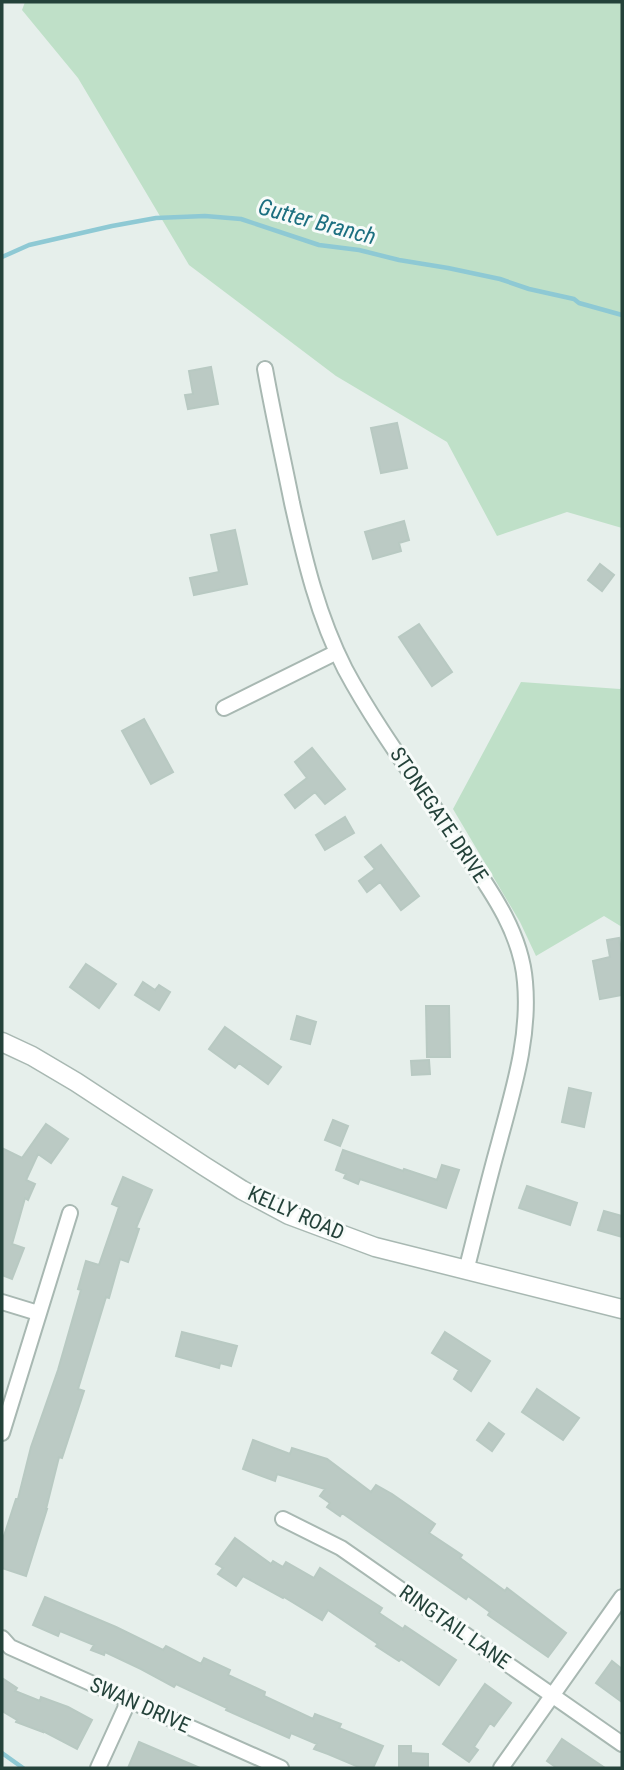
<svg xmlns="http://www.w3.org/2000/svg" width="624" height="1770" font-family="'Roboto Condensed',sans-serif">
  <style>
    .green { fill: #bfe0c8 }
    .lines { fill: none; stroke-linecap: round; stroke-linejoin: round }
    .stream { stroke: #8ec9d4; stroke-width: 4.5 }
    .building { fill: #bbcac4; stroke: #b8c9c2; stroke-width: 2 }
    .minor-casing { stroke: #a8b8b2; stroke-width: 18 }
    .tertiary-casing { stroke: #a8b8b2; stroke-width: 21 }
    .minor { stroke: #fff; stroke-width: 14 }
    .tertiary { stroke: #fff; stroke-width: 18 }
    .labels { text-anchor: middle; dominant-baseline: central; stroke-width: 6; stroke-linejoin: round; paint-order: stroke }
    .street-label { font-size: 21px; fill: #24423a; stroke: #f7fbf9 }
    .water-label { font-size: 23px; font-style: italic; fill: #1c6f80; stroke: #f7fbf9 }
  </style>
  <rect width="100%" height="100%" fill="#e6efeb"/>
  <path class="green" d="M25 2H622V528L567 512 497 536 447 442 336 376 189 265 78 78 22 10Z
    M521 682 620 689 622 686V927L604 916 536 956 520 922 453 809Z"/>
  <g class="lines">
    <path class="stream" d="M2 257 29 245 112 226 156 218 205 216 241 219 319 245 359 250 399 260 448 268 500 279 529 289 574 299 579 303 622 315
      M2 1753 23 1768"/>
  </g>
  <path class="building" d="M211 367 218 404 188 409 185 395 193 394 189 371Z
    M397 423 407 468 381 473 371 428Z
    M404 521 409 540 399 543 401 551 373 559 365 532Z
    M235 530 247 584 194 595 190 578 219 572 211 535Z
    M600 564 614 575 602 591 588 580Z
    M419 624 452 672 432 686 399 637Z
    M144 719 173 772 151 784 122 731Z
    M312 748 345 789 325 804 315 792 295 808 285 795 307 778 295 762Z
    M345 817 354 833 325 850 316 835Z
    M381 845 419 896 401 910 380 882 367 892 359 881 375 869 365 857Z
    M619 938 622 956V995L600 999 593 961 610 957 607 940Z
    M86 964 116 984 99 1008 70 987Z
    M143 982 155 990 159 985 170 992 159 1010 135 995Z
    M426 1006H449L450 1057H427Z
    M297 1016 316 1022 310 1044 291 1039Z
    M225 1027 281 1067 268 1084 239 1063 235 1068 209 1049Z
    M429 1060 430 1074 412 1075 411 1061Z
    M569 1088 591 1093 584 1127 562 1122Z
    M333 1120 348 1126 340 1146 325 1140Z
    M46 1124 68 1139 51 1163 38 1154 26 1180 35 1184 28 1200 25 1198 12 1244 24 1248 12 1279 2 1275V1148L22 1158Z
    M343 1150 403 1171 404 1169 437 1180 442 1165 459 1170 446 1208 360 1179 358 1184 344 1178 346 1174 336 1170Z
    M123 1177 152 1190 136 1228 139 1229 128 1262 120 1259 109 1298 106 1297 78 1389 84 1391 62 1458 59 1457 46 1509H47L26 1576 2 1568V1542L16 1499H18L31 1447 58 1370 81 1290 78 1289 86 1261 99 1265 119 1207 112 1204Z
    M527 1186 577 1203 570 1225 519 1208Z
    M604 1211 622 1216V1237L598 1230Z
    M182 1332 237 1346 231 1366 220 1363 219 1368 176 1356Z
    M445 1332 490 1361 471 1391 454 1379 459 1370 432 1353Z
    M537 1389 579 1418 563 1440 522 1412Z
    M489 1423 504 1434 492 1451 477 1440Z
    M253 1440 290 1454 292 1448 327 1459 371 1492 376 1485 392 1494 435 1524 429 1533 462 1555 460 1558 505 1591 507 1588 566 1633 548 1657 488 1615 490 1612 468 1596 466 1599 342 1513 340 1516 327 1507 330 1503 320 1496 325 1489 277 1474 275 1481 243 1469Z
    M235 1538 271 1564 273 1561 283 1567 286 1562 314 1578 320 1568 382 1608 379 1613 403 1629 405 1626 456 1660 439 1685 401 1659 399 1661 376 1646 378 1644 328 1610 322 1620 284 1597 283 1598 243 1576 236 1586 218 1574 223 1568 216 1564Z
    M45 1597 116 1627 163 1650 166 1646 201 1664 204 1658 230 1670 228 1675 265 1692 264 1696 313 1719 315 1714 341 1724 339 1728 383 1746 373 1768H361L328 1754 314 1749 317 1744 291 1733 289 1738 226 1710 227 1708 176 1684 174 1687 141 1669 105 1652 104 1655 91 1650 94 1645 60 1631 58 1636 33 1625Z
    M612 1661 622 1669V1702L596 1683Z
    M2 1678 17 1688 15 1691 40 1701 41 1697 68 1707 92 1720 77 1749 43 1731V1732L16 1722 17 1720 2 1711Z
    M485 1684 511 1703 494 1726 490 1723 474 1747 478 1750 469 1762 443 1744Z
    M562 1739 605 1768H557L547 1761Z
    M139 1742 200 1768H128Z
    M399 1746H411V1753L428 1754V1768H399Z"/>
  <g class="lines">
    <g class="minor-casing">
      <path id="minor" d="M265 369C273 414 283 458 292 503 305 561 318 616 345 669 377 729 420 785 457 841 486 884 521 929 525 982 530 1038 513 1090 499 1143 487 1186 477 1228 466 1271
        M224 708 337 652
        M2 1302 38 1313
        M2 1433 70 1213
        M283 1519 341 1548 622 1744
        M2 1638 10 1647 281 1768
        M98 1768 129 1700
        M501 1768 622 1597"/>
    </g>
    <g class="tertiary-casing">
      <path id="tertiary" d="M2 1042 32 1056 76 1082 204 1166 242 1190 289 1215 375 1247 622 1309"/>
    </g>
    <use href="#minor" class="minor"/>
    <use href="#tertiary" class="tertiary"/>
  </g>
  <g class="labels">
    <g class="street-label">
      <text transform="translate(439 815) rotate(56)">STONEGATE DRIVE</text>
      <text transform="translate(296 1213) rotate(24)">KELLY ROAD</text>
      <text transform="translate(455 1627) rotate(35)">RINGTAIL LANE</text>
      <text transform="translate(140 1705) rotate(24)">SWAN DRIVE</text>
    </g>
    <g class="water-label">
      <text transform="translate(317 222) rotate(15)">Gutter Branch</text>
    </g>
  </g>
  <rect width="624" height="1770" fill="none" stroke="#24423a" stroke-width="7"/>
</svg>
